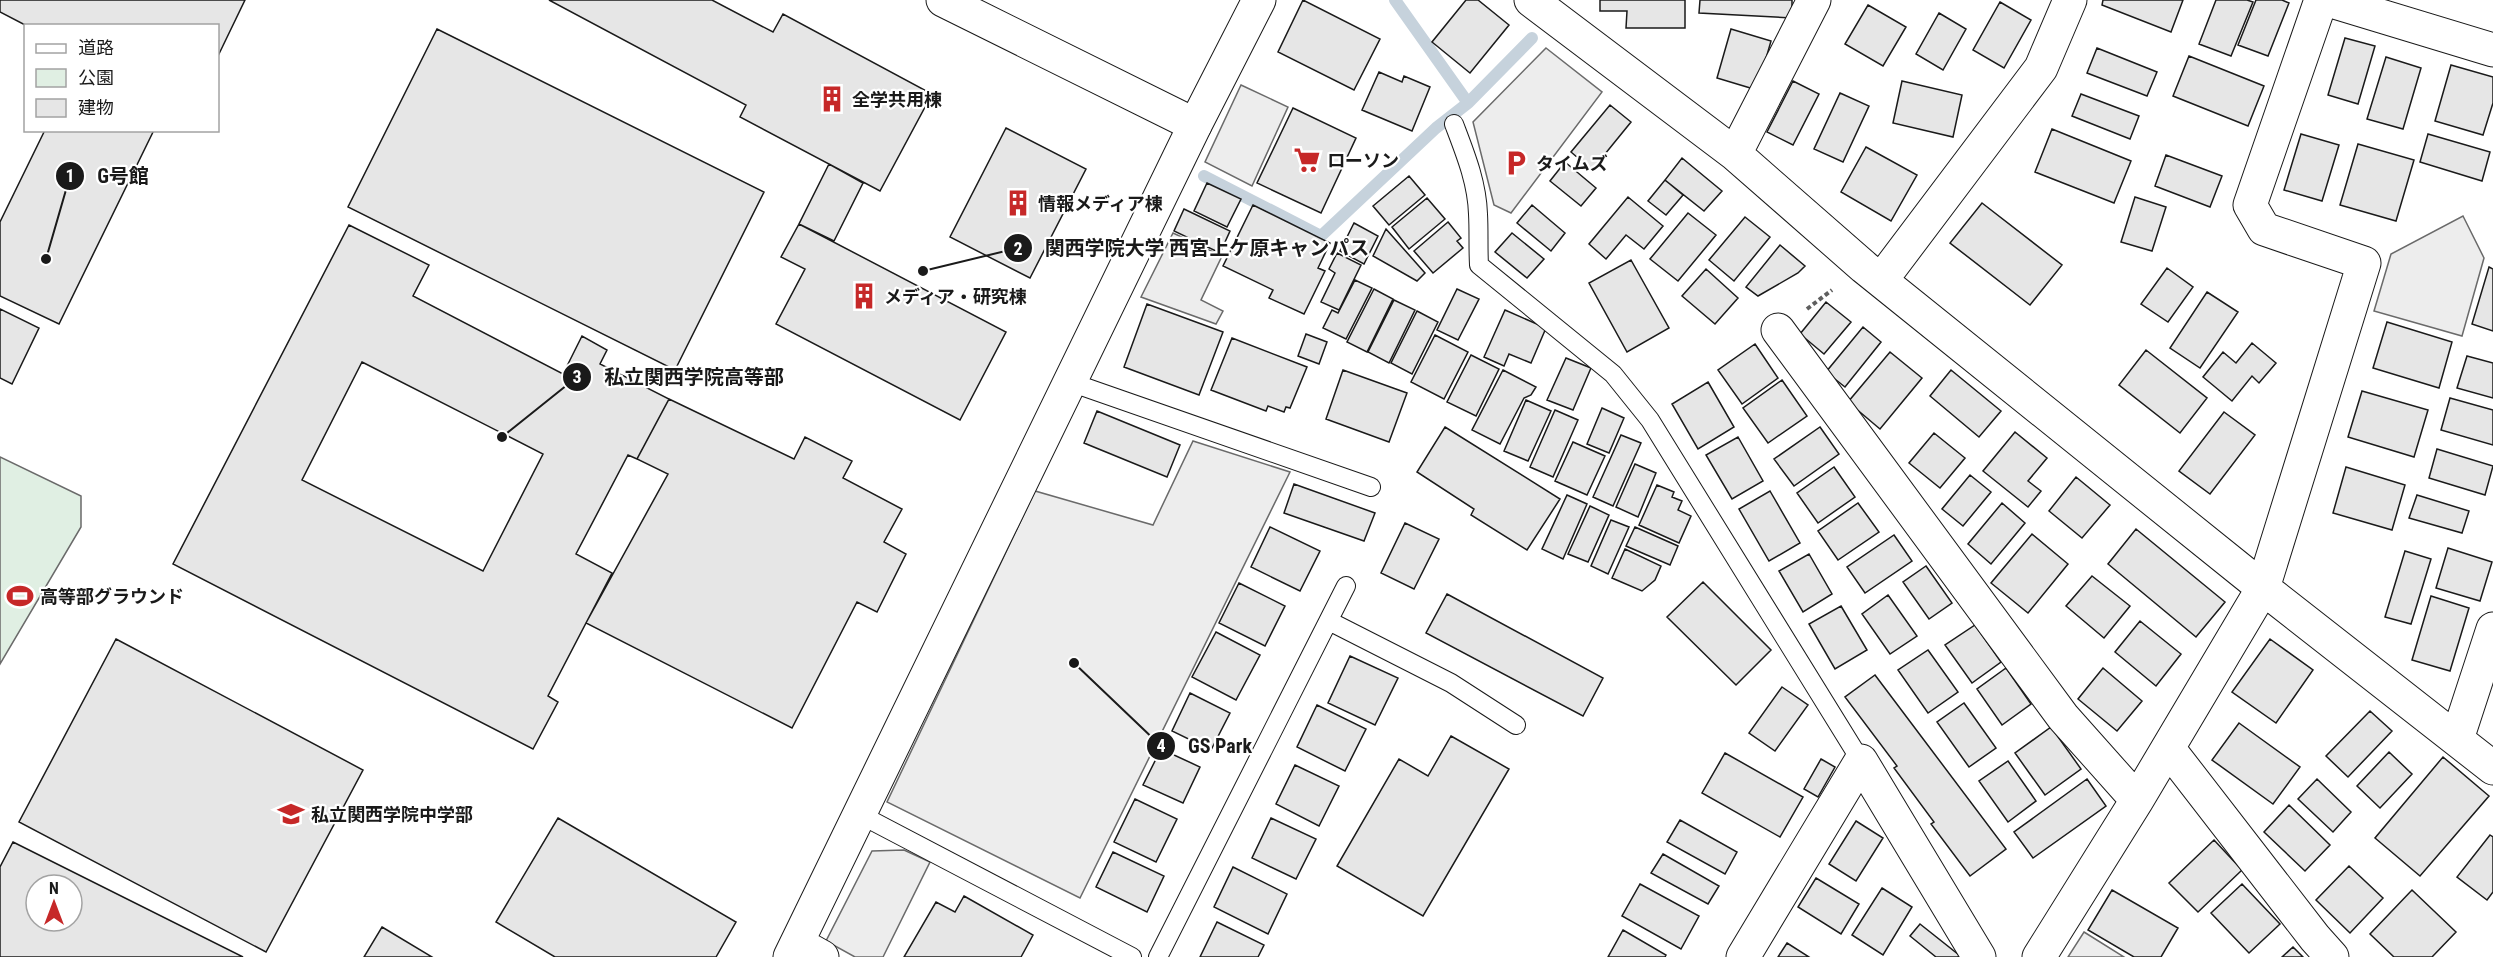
<svg xmlns="http://www.w3.org/2000/svg" width="2493" height="957" font-family="'Roboto Condensed','Noto Sans JP',sans-serif">
  <style>
    .green { fill: #e0efe3; stroke: #6a6a6a; stroke-width: 1.5 }
    .parking { fill: #ededed; stroke: #6a6a6a; stroke-width: 1.5 }
    .lines { fill: none; stroke-linecap: round; stroke-linejoin: round }
    .stream { stroke: #c6d2dc; stroke-width: 12 }
    .building { fill: #e6e6e6; stroke: #1a1a1a; stroke-width: 1.5; fill-rule: evenodd }
    .service-casing { stroke: #1a1a1a; stroke-width: 20 }
    .minor-casing { stroke: #1a1a1a; stroke-width: 35 }
    .tertiary-casing { stroke: #1a1a1a; stroke-width: 35 }
    .path { stroke: #5f5f5f; stroke-width: 4; stroke-dasharray: 4.5 3; stroke-linecap: butt }
    .service { stroke: #fff; stroke-width: 18 }
    .minor { stroke: #fff; stroke-width: 33 }
    .tertiary { stroke: #fff; stroke-width: 33 }
    .labels { text-anchor: middle; dominant-baseline: central; stroke-width: 4.5; stroke-linejoin: round; paint-order: stroke }
    .poi-label { font-size: 18px; font-weight: bold; fill: #1a1a1a; stroke: #fff; text-anchor: start }
    .leader { fill: none; stroke: #1a1a1a; stroke-width: 2 }
    .callout-dot { fill: #1a1a1a; stroke: #fff; stroke-width: 2 }
    .mark-label { font-size: 18px; text-anchor: middle; font-weight: bold; fill: #fff }
    .callout-label { font-size: 20px; text-anchor: middle; font-weight: bold; fill: #1a1a1a; stroke: #fff; stroke-width: 4.5; stroke-linejoin: round; paint-order: stroke }
  </style>
  <rect width="100%" height="100%" fill="#fff"/>
  <path class="green" d="M0 457 81 496V527L0 664Z"/>
  <path class="parking" d="M1546 48 1602 92 1511 213 1494 205 1473 122Z
    M1241 85 1288 107 1252 186 1205 162Z
    M2463 216 2484 258 2462 336 2374 311 2391 254Z
    M1173 233 1222 256 1201 300 1223 311 1216 324 1141 297Z
    M1193 441 1290 472 1080 898 887 802 1035 491 1153 525Z
    M904 850 930 862 883 957H855L826 941 872 851Z
    M2084 932 2124 957H2068Z"/>
  <g class="lines">
    <path class="stream" d="M1395 0 1468 103 1532 38
      M1204 176 1321 236 1436 128 1468 103"/>
  </g>
  <path class="building" d="M0 0H245L218 56V26H27L0 12Z
    M549 0H712L773 32 783 14 932 94 880 191 740 117 746 105Z
    M1303 0 1380 39 1354 90 1278 52Z
    M1466 0H1478L1509 25 1470 73 1432 42Z
    M1600 0H1685V28H1626L1627 11H1600Z
    M1700 0H1792V18L1699 13Z
    M2103 0H2183L2171 32 2102 5Z
    M2216 0H2247L2253 2 2231 56 2199 44Z
    M2256 0H2282L2289 3 2268 56 2238 45Z
    M2000 2 2031 20 2004 68 1973 50Z
    M1868 5 1906 27 1883 66 1845 44Z
    M1939 13 1966 29 1943 70 1916 54Z
    M437 29 764 192 675 370 348 207Z
    M1731 29 1771 41 1757 90 1717 78Z
    M2345 38 2375 46 2358 104 2328 95Z
    M2097 48 2157 72 2147 96 2087 73Z
    M2189 56 2264 86 2248 126 2173 96Z
    M2386 57 2421 68 2403 129 2367 119Z
    M2451 65 2493 77V103L2483 135 2435 121Z
    M1379 72 1402 82 1404 76 1430 87 1412 131 1362 110Z
    M1793 81 1819 94 1793 145 1767 132Z
    M1902 81 1962 95 1953 137 1893 123Z
    M1840 93 1869 106 1843 162 1814 149Z
    M2081 94 2139 116 2130 139 2072 116Z
    M1610 105 1631 122 1592 170 1571 152Z
    M1293 108 1356 138 1321 213 1257 183Z
    M1006 128 1086 169 1030 278 950 237Z
    M2052 129 2131 161 2114 203 2035 172Z
    M45 130H154L59 324 0 296V222Z
    M2301 134 2339 145 2322 201 2284 190Z
    M2428 134 2490 152 2482 181 2420 162Z
    M2358 144 2414 160 2396 221 2340 205Z
    M1866 147 1917 175 1891 221 1841 192Z
    M2166 155 2222 176 2210 207 2155 186Z
    M1682 158 1722 191 1704 211 1665 180Z
    M1565 162 1596 188 1581 206 1550 181Z
    M829 164 863 183 834 241 799 224Z
    M1409 176 1425 195 1389 225 1373 206Z
    M1665 180 1683 195 1666 215 1648 201Z
    M1207 183 1241 199 1227 227 1194 211Z
    M1628 197 1663 226 1644 249 1626 235 1606 259 1589 244Z
    M2135 197 2166 207 2152 251 2121 242Z
    M1427 198 1445 219 1409 249 1392 227Z
    M1982 203 2062 265 2030 305 1950 243Z
    M1253 205 1330 243 1318 268 1325 271 1304 314 1269 298 1273 290 1223 266Z
    M1532 205 1565 233 1551 251 1517 223Z
    M1184 209 1230 231 1220 253 1174 231Z
    M1688 213 1716 235 1678 281 1650 259Z
    M1745 217 1770 237 1734 281 1709 260Z
    M1448 222 1461 238 1457 241 1463 248 1433 273 1414 251Z
    M1354 223 1378 236 1364 264 1340 251Z
    M799 224 1006 332 960 420 776 324 805 269 781 257Z
    M349 225 429 265 413 296 563 374 582 336 607 350 600 364 669 399 637 459 628 455 576 554 612 573 548 696 558 702 533 749 173 564ZM362 362 543 454 483 571 302 480Z
    M1386 229 1425 273 1417 281 1373 256Z
    M1512 233 1544 259 1527 278 1495 252Z
    M1780 245 1805 266 1798 273 1758 296 1746 287Z
    M1337 253 1361 265 1339 310 1321 302 1335 273 1329 269Z
    M1631 260 1669 328 1627 352 1589 283Z
    M2489 267 2493 269V331L2472 324Z
    M2167 268 2193 287 2168 322 2141 304Z
    M1706 269 1738 298 1715 324 1682 296Z
    M1355 280 1372 288 1346 339 1323 328 1332 310 1338 313Z
    M1374 289 1393 299 1367 352 1347 342Z
    M1457 289 1479 299 1458 340 1437 330Z
    M2207 292 2238 312 2200 368 2170 348Z
    M1394 300 1415 310 1389 363 1368 352Z
    M1826 302 1851 322 1824 354 1800 334Z
    M1147 304 1223 332 1199 395 1124 367Z
    M0 309 39 328 12 384 0 378Z
    M1505 310 1546 328 1531 363 1509 354 1504 366 1484 357Z
    M1417 311 1438 322 1412 374 1391 363Z
    M2387 322 2452 342 2439 388 2373 368Z
    M1863 327 1881 342 1845 387 1826 372Z
    M1306 334 1327 342 1319 364 1298 356Z
    M1435 335 1468 352 1444 399 1411 382Z
    M1232 338 1307 367 1290 408 1286 407 1284 412 1268 406 1266 411 1211 390Z
    M2252 343 2276 363 2259 383 2252 376 2232 401 2203 377 2223 352 2236 363Z
    M1755 344 1778 378 1742 404 1718 370Z
    M2146 350 2207 398 2180 433 2119 385Z
    M1890 352 1922 378 1880 429 1848 402Z
    M1471 355 1499 369 1476 416 1447 402Z
    M2467 356 2493 363V398L2457 388Z
    M1566 358 1591 368 1573 410 1547 400Z
    M1343 370 1407 393 1389 442 1326 419Z
    M1503 370 1536 387 1531 395 1524 398 1500 444 1472 430Z
    M1951 370 2001 411 1979 437 1930 396Z
    M1782 380 1807 416 1768 443 1743 408Z
    M1708 382 1734 427 1698 449 1672 404Z
    M2362 391 2428 410 2414 457 2348 437Z
    M2450 398 2493 410V445L2441 430Z
    M669 399 794 459 805 437 852 461 843 478 902 509 884 542 906 554 877 612 857 602 792 728 586 623 668 474 637 459Z
    M1526 400 1551 411 1528 461 1504 451Z
    M1602 408 1624 418 1609 453 1587 444Z
    M1555 410 1578 420 1553 477 1530 467Z
    M1097 411 1180 445 1167 477 1084 443Z
    M2224 412 2255 435 2210 494 2179 471Z
    M1445 427 1560 499 1527 550 1471 515 1474 509 1417 472Z
    M1820 427 1839 454 1794 486 1774 459Z
    M2015 432 2047 458 2028 481 2041 491 2028 507 1983 471Z
    M1934 433 1965 458 1940 488 1909 463Z
    M1621 435 1641 443 1613 506 1593 497Z
    M1738 437 1763 481 1732 499 1706 455Z
    M1573 442 1605 456 1587 495 1555 481Z
    M2437 449 2493 466 2485 495 2429 478Z
    M1635 464 1656 473 1638 517 1616 507Z
    M1834 467 1855 497 1818 523 1797 493Z
    M2346 467 2405 485 2392 530 2333 513Z
    M1970 475 1991 492 1963 526 1942 509Z
    M2076 477 2110 505 2082 538 2049 511Z
    M1294 484 1375 513 1364 541 1284 513Z
    M1657 485 1674 492 1672 497 1682 501 1678 510 1691 516 1679 543 1639 525Z
    M1770 491 1800 543 1769 561 1739 509Z
    M1567 495 1587 504 1563 559 1542 549Z
    M2417 495 2469 511 2462 533 2409 518Z
    M1858 503 1879 532 1838 560 1818 531Z
    M2002 503 2025 523 1991 564 1968 544Z
    M1590 506 1609 515 1588 562 1568 554Z
    M1611 520 1629 527 1608 574 1591 566Z
    M1405 523 1439 539 1414 589 1381 573Z
    M1270 527 1320 551 1300 591 1251 567Z
    M1635 527 1678 546 1670 565 1626 546Z
    M2136 529 2225 602 2196 637 2108 564Z
    M2032 534 2068 564 2028 613 1991 583Z
    M1894 535 1912 561 1865 593 1847 567Z
    M2448 548 2492 562 2480 601 2436 588Z
    M1625 549 1661 566 1655 580 1642 591 1612 578Z
    M2405 551 2431 559 2411 624 2385 617Z
    M1809 554 1832 594 1803 612 1779 571Z
    M1926 566 1952 603 1929 619 1903 582Z
    M2092 576 2130 606 2104 638 2066 606Z
    M1703 582 1771 650 1736 685 1667 617Z
    M1239 583 1285 606 1265 646 1219 623Z
    M1447 594 1603 678 1583 716 1426 633Z
    M1888 595 1917 636 1890 654 1862 614Z
    M2431 596 2469 608 2450 671 2412 660Z
    M1841 606 1867 650 1835 669 1809 624Z
    M2140 621 2181 654 2156 686 2115 652Z
    M1975 625 2001 662 1972 683 1945 645Z
    M1216 632 1260 655 1236 700 1192 677Z
    M116 639 363 770 266 952 19 822Z
    M2270 639 2313 670 2276 723 2232 692Z
    M1928 650 1958 692 1928 713 1898 670Z
    M1350 656 1398 678 1375 725 1328 703Z
    M2006 668 2031 704 2002 725 1977 689Z
    M2103 668 2142 701 2117 731 2078 699Z
    M1875 675 2006 849 1970 876 1931 824 1934 822 1894 768 1897 766 1845 697Z
    M1782 687 1808 705 1775 751 1749 733Z
    M1190 693 1230 713 1211 750 1172 731Z
    M1964 703 1996 748 1969 767 1937 722Z
    M1317 705 1366 729 1345 771 1297 747Z
    M2370 711 2392 731 2348 777 2326 756Z
    M2239 723 2300 767 2273 804 2212 760Z
    M2051 727 2081 769 2045 795 2015 753Z
    M1451 736 1509 769 1423 916 1337 866 1399 759 1428 776Z
    M1161 749 1200 767 1183 803 1143 785Z
    M2389 752 2412 774 2380 808 2357 786Z
    M1725 753 1803 797 1780 837 1702 793Z
    M2443 757 2489 796 2420 876 2375 838Z
    M1821 759 1835 767 1818 797 1804 789Z
    M2008 761 2036 801 2008 822 1979 781Z
    M1295 765 1339 786 1319 826 1276 804Z
    M2087 779 2106 806 2033 858 2014 832Z
    M2317 779 2351 812 2333 832 2298 799Z
    M1135 799 1177 819 1156 862 1114 842Z
    M2289 805 2330 845 2305 871 2264 832Z
    M558 818 736 922 716 957H555L496 922Z
    M1271 818 1316 839 1296 879 1252 858Z
    M1680 820 1737 852 1725 874 1667 842Z
    M1856 821 1883 838 1856 881 1829 864Z
    M2490 835 2493 837V892L2487 900 2457 877Z
    M2214 840 2242 870 2198 912 2169 883Z
    M13 842 243 957H0V867ZM36 885H72V921H36Z
    M1113 852 1164 876 1147 912 1096 887Z
    M1663 854 1719 886 1708 904 1651 873Z
    M2349 866 2383 898 2350 933 2316 900Z
    M1233 867 1287 894 1268 934 1214 907Z
    M1816 878 1859 904 1841 934 1798 907Z
    M1640 884 1699 916 1681 949 1622 916Z
    M2242 884 2280 924 2249 953 2211 913Z
    M1882 888 1912 907 1883 955 1852 935Z
    M2112 890 2178 928 2161 957H2134L2088 930Z
    M2412 890 2456 932 2432 957H2394L2370 934Z
    M964 896 1033 935 1021 957H904L936 902 955 912Z
    M1217 922 1264 945 1258 957H1200Z
    M1920 924 1959 955 1958 957H1936L1910 936Z
    M382 927 432 957H364Z
    M1623 930 1666 955 1665 957H1608Z
    M1787 943 1809 957H1778Z
    M2293 947 2303 957H2282Z"/>
  <g class="lines">
    <g class="service-casing">
      <path id="service" d="M1454 124C1465 153 1477 182 1478 214 1479 231 1478 247 1479 265L1613 374 1650 420 1861 761
        M1070 382 1371 487
        M1329 621 1451 683 1516 725
        M859 814 1132 957
        M1158 957 1346 586"/>
    </g>
    <g class="minor-casing">
      <path id="minor" d="M1531 0 1735 154 1864 267 2263 588 2493 768
        M2328 0 2493 50
        M1735 154 1814 0
        M1882 279 2041 68 2070 0
        M1778 330 2063 717 2137 800
        M2457 739 2493 629
        M2168 748 2315 938 2332 957
        M797 943 822 957
        M790 957 1195 125 1259 0
        M1743 957 1861 761 1979 957
        M2039 957 2137 800 2263 588 2364 263 2264 229 2250 205 2321 0"/>
    </g>
    <g class="tertiary-casing">
      <path id="tertiary" d="M943 0 1195 125"/>
    </g>
    <path class="path" d="M1807 309 1832 290"/>
    <use href="#service" class="service"/>
    <use href="#minor" class="minor"/>
    <use href="#tertiary" class="tertiary"/>
  </g>
  <defs>
    <g id="building-bare" transform="scale(2.07)"><path d="M-4-6H4V6H1V3H-1V6H-4ZM-2.5-4.3h1.7v1.8h-1.7ZM.8-4.3h1.7v1.8H.8ZM-2.5-1h1.7V.8h-1.7ZM.8-1h1.7V.8H.8Z" fill="#c62828" stroke="#fff" stroke-width="2.5" paint-order="stroke"/></g>
    <g id="supermarket-bare" transform="scale(2.07)"><path d="M-6-5.5h2.5l.6 2H6L4.5 2H-2.5L-4.4-4H-6ZM-1.5 3.2a1.3 1.3 0 1 0 .1 0ZM3 3.2a1.3 1.3 0 1 0 .1 0Z" fill="#c62828" stroke="#fff" stroke-width="2.5" paint-order="stroke"/></g>
    <g id="parking-bare" transform="scale(2.07)"><path d="M-3.5-5.5H1a3.5 3.5 0 0 1 0 7H-1V5.5H-3.5ZM-1-3.4V-.6H.8a1.4 1.4 0 0 0 0-2.8Z" fill="#c62828" stroke="#fff" stroke-width="2.5" paint-order="stroke"/></g>
    <g id="stadium-bare" transform="scale(2.07)"><path d="M0-5a6.5 5 0 1 0 0 10a6.5 5 0 1 0 0-10ZM-3.5-1.8h7v3.6h-7Z" fill="#c62828" stroke="#fff" stroke-width="2.5" paint-order="stroke"/></g>
    <g id="school-bare" transform="scale(2.07)"><path d="M0-5L7-2L0 1L-7-2ZM-4 1L0 2.5L4 1V4Q0 6-4 4Z" fill="#c62828" stroke="#fff" stroke-width="2.5" paint-order="stroke"/></g>
  </defs>
  <g fill-rule="evenodd">
    <use href="#building-bare" x="832" y="99"/>
    <use href="#supermarket-bare" x="1307" y="160"/>
    <use href="#parking-bare" x="1516" y="163"/>
    <use href="#building-bare" x="1018" y="203"/>
    <use href="#building-bare" x="864" y="296"/>
    <use href="#stadium-bare" x="20" y="596"/>
    <use href="#school-bare" x="291" y="814"/>
  </g>
  <g class="labels">
    <g class="poi-label">
      <text x="852" y="99">全学共用棟</text>
      <text x="1327" y="160">ローソン</text>
      <text x="1536" y="163">タイムズ</text>
      <text x="1038" y="203">情報メディア棟</text>
      <text x="884" y="296">メディア・研究棟</text>
      <text x="40" y="596">高等部グラウンド</text>
      <text x="311" y="814">私立関西学院中学部</text>
    </g>
  </g>
  <path class="leader" d="M46 259L70 176M923 271L1018 248M502 437L577 377M1074 663L1161 746"/>
  <g class="callout-dot">
    <circle cx="46" cy="259" r="6"/>
    <circle cx="923" cy="271" r="6"/>
    <circle cx="502" cy="437" r="6"/>
    <circle cx="1074" cy="663" r="6"/>
    <circle cx="70" cy="176" r="15"/>
    <circle cx="1018" cy="248" r="15"/>
    <circle cx="577" cy="377" r="15"/>
    <circle cx="1161" cy="746" r="15"/>
  </g>
  <g class="mark-label">
    <text x="70" y="182">1</text>
    <text x="1018" y="255">2</text>
    <text x="577" y="383">3</text>
    <text x="1161" y="752">4</text>
  </g>
  <g class="callout-label">
    <text x="123" y="183">G号館</text>
    <text x="1207" y="255">関西学院大学 西宮上ケ原キャンパス</text>
    <text x="694" y="384">私立関西学院高等部</text>
    <text x="1220" y="753">GS Park</text>
  </g>
  <rect x="24" y="24" width="195" height="108" fill="#ffffff" stroke="#a3a3a3" stroke-width="1.5"/>
  <rect x="36" y="44" width="30" height="9" fill="#ffffff" stroke="#a3a3a3" stroke-width="1.5"/>
  <text x="78" y="54" font-size="18" fill="#1a1a1a">道路</text>
  <rect x="36" y="69" width="30" height="18" fill="#e0efe3" stroke="#a3a3a3" stroke-width="1.5"/>
  <text x="78" y="84" font-size="18" fill="#1a1a1a">公園</text>
  <rect x="36" y="99" width="30" height="18" fill="#e6e6e6" stroke="#a3a3a3" stroke-width="1.5"/>
  <text x="78" y="114" font-size="18" fill="#1a1a1a">建物</text>
  <g transform="translate(54 903)"><circle r="28" fill="#ffffff" stroke="#a3a3a3" stroke-width="1.5"/>
  <path d="M0-4.5L10 22L0 15L-10 22Z" fill="#c62828"/>
  <text y="-9" font-size="16" font-weight="bold" text-anchor="middle" fill="#1a1a1a">N</text>
  </g>
</svg>
